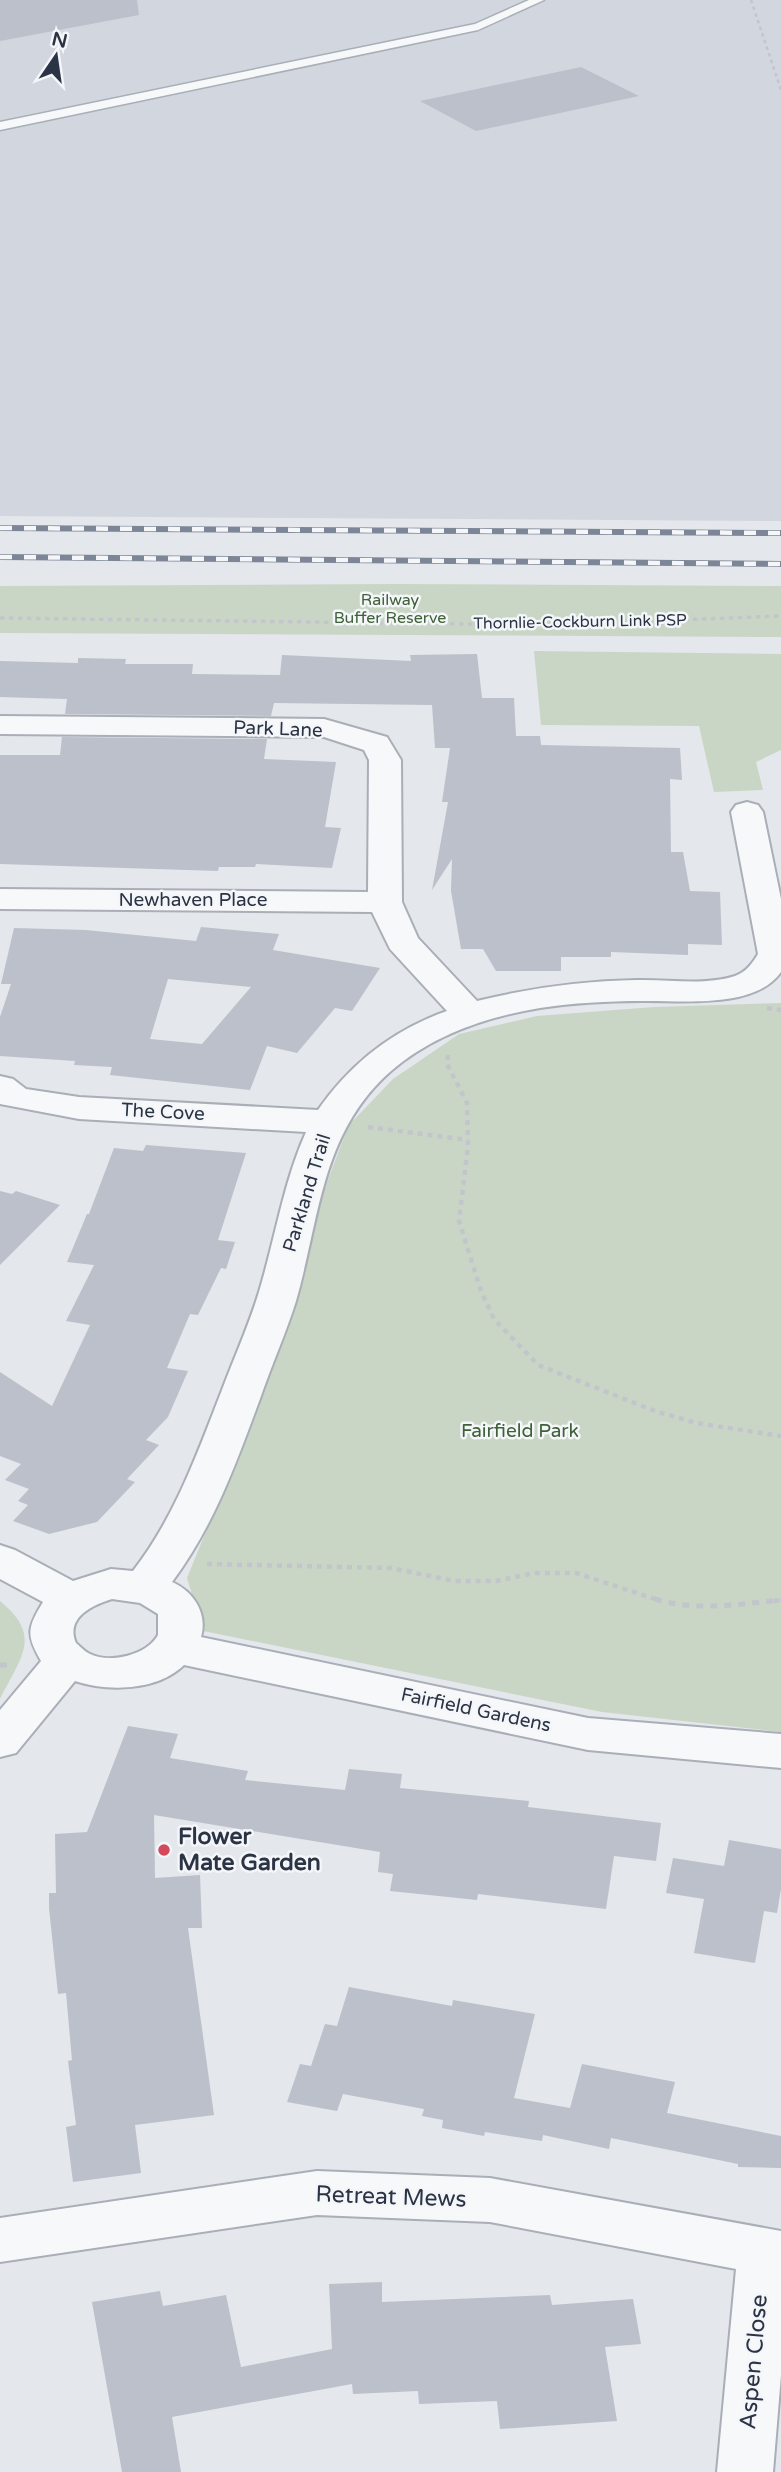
<svg xmlns="http://www.w3.org/2000/svg" width="781" height="2472" font-family="'Varela Round',sans-serif">
  <style>
    .built { fill: #d2d6de }
    .green { fill: #c9d6c5 }
    .building { fill: #bbc0ca; fill-rule: evenodd }
    .lines { fill: none; stroke-linecap: round; stroke-linejoin: round }
    .lane-casing { stroke: #a9aeb7; stroke-width: 3 }
    .street-casing { stroke: #a9aeb7; stroke-width: 4 }
    .path-far3 { stroke: #c2c5cb; stroke-width: 2.5; stroke-dasharray: 3.5 3.5; stroke-linecap: butt }
    .path-far2 { stroke: #c2c5cb; stroke-width: 3.5; stroke-dasharray: 4.5 4.5; stroke-linecap: butt }
    .path-far1 { stroke: #c2c5cb; stroke-width: 4.5; stroke-dasharray: 5 5; stroke-linecap: butt }
    .path { stroke: #c2c5cb; stroke-width: 5; stroke-dasharray: 7 7; stroke-linecap: butt }
    .lane { fill: #f7f8fa; fill-rule: evenodd }
    .street { fill: #f7f8fa; fill-rule: evenodd }
    .rail-casing { stroke: #7d8696; stroke-width: 6 }
    .rail { stroke: #f4f6f9; stroke-width: 4.5; stroke-dasharray: 12; stroke-linecap: butt }
    .poi-dot { fill: #d1495b; stroke: #f4f6f9; stroke-width: 2.5 }
    .labels { text-anchor: middle; dominant-baseline: central; stroke-width: 5; stroke-linejoin: round; paint-order: stroke }
    .far-park-label { font-size: 16px; fill: #3f6138; stroke: #f4f6f9 }
    .far-street-label { font-size: 16px; fill: #2b3445; stroke: #f4f6f9 }
    .street-label { font-size: 19px; fill: #2b3445; stroke: #f4f6f9 }
    .park-label { font-size: 19px; fill: #3f6138; stroke: #f4f6f9 }
    .near-poi-label { font-size: 23px; font-weight: bold; fill: #2b3445; stroke: #f4f6f9; text-anchor: start }
    .near-street-label { font-size: 23px; fill: #2b3445; stroke: #f4f6f9 }
  </style>
  <rect width="100%" height="100%" fill="#e4e7ec"/>
  <path class="built" d="M0 0H781V521L0 516Z"/>
  <path class="green" d="M397 584 781 586V637L0 633V586Z
    M534 651 781 654V750L756 762 763 790 714 792 699 726 541 725Z
    M781 1003V1732L602 1712 203 1631 187 1578 229 1475 315 1215 348 1126 393 1079 459 1034 537 1016 654 1007Z
    M0 1601C43 1636 21 1657 0 1699Z"/>
  <path class="building" d="M0 0H137L139 15 0 41Z
    M581 67 639 96 476 131 420 101Z
    M477 654 482 698H514L516 736H540L541 745 680 748 682 780 670 779 671 852H683L690 891 720 892 722 945 688 944V955L611 952V957H561V971H496L483 949H461L451 891 452 859 432 890 448 802H442L450 748H435L432 705 274 703 271 716 65 714 67 699 0 697V661L78 663V658L126 659 125 664H193L192 674 280 675 282 655 411 661 410 655Z
    M62 737 267 739 264 759 336 762 325 827 341 828 332 868 256 864 255 867H219L218 871 0 864V755H60Z
    M201 927 279 934 273 950 380 968 352 1011 335 1008 297 1053 267 1046 250 1090 110 1075 112 1067 74 1065 75 1061 0 1056V1017L11 984H1L14 928 86 930 196 941ZM168 979 251 987 202 1044 150 1039Z
    M146 1145 246 1153 218 1240 235 1242 226 1269 221 1268 198 1315 190 1314 167 1368 188 1371 168 1417 146 1440 159 1445 127 1479 135 1482 97 1522 49 1534 13 1521 28 1505 18 1501 29 1489 5 1480 21 1464 0 1456V1372L52 1406 90 1325 66 1321 94 1265 67 1262 87 1214H89L114 1148 143 1151Z
    M0 1191 12 1194 16 1191 60 1205 0 1265Z
    M128 1726 178 1734 170 1758 248 1771 245 1780 345 1790 349 1769 402 1774 400 1788 529 1801 528 1807 661 1823 656 1861 614 1856 606 1909 478 1894 477 1900 390 1891 393 1874 378 1872 380 1852 154 1815 155 1878 200 1875 202 1928H188L214 2115 135 2125 141 2173 73 2182 66 2127 76 2125 68 2061 72 2060 66 1993 58 1994 49 1908V1893H56L55 1834 87 1832Z
    M729 1840 781 1849V1889L777 1913 764 1911 755 1963 694 1953 704 1899 666 1893 673 1858 724 1866Z
    M349 1987 452 2006 453 2000 535 2014 514 2098 570 2108 582 2064 675 2082 667 2113 781 2136V2168L738 2167V2164L611 2138 609 2149 543 2135 542 2141 485 2132 484 2136 442 2128 443 2120 422 2116 424 2109 343 2094 337 2111 287 2102 300 2064 311 2066 325 2024 337 2026Z
    M382 2282V2302L550 2295 552 2305 633 2299 641 2344 605 2347 617 2421 500 2429 497 2401 419 2404 418 2391 353 2394 352 2384 172 2417 181 2472H122L92 2302 160 2291 163 2306 226 2295 241 2367 332 2349 329 2284Z"/>
  <g class="lines">
    <g class="lane-casing">
      <path id="lane" d="M529 0H544L478 30 0 130V122L475 24Z"/>
    </g>
    <g class="street-casing">
      <path id="street" d="M0 716 324 719 387 737 401 760 402 902 418 938 477 1001C530 988 583 981 637 980 669 979 704 986 735 976 746 972 752 964 758 954L731 812 736 805 747 802 758 805 763 812 781 899V972C754 1010 682 1000 641 1001 607 1001 573 1003 540 1008 486 1017 433 1035 391 1071 321 1132 320 1218 296 1301 286 1333 272 1364 261 1396 237 1461 214 1526 172 1582 193 1591 208 1613 201 1637L588 1718 781 1734V1768L588 1750 184 1665C157 1691 109 1692 75 1681L16 1753 0 1757V1710L41 1661C26 1635 27 1628 43 1602L0 1579V1545L15 1550 73 1581 111 1569 133 1571C175 1517 197 1454 222 1390 235 1355 251 1321 261 1285 276 1234 284 1181 306 1132L79 1119 0 1104V1076L13 1079 26 1089 79 1097 318 1110C350 1064 393 1030 447 1011L390 949 372 912 0 909V889L368 892 369 760 364 750 324 737 0 734ZM112 1599 140 1603 158 1614V1635C147 1655 110 1664 90 1654 85 1652 81 1647 76 1643 65 1618 92 1605 112 1599Z
        M317 2171 490 2178 781 2231V2375L773 2472H717L736 2269 490 2222 317 2215 0 2262V2218Z"/>
    </g>
    <path class="path-far3" d="M751 0 781 90"/>
    <path class="path-far2" d="M0 618 545 625 781 616"/>
    <path class="path-far1" d="M767 1008 781 1010
      M448 1055 447 1064 467 1103 468 1146 459 1221 481 1291 494 1319 538 1365 655 1411 696 1423 781 1436
      M368 1127 468 1140
      M207 1564 391 1568 454 1581H496L535 1573H576L661 1601
      M774 1601 781 1600"/>
    <path class="path" d="M655 1599C696 1612 739 1604 781 1600
      M0 1665H13"/>
    <use href="#lane" class="lane"/>
    <use href="#street" class="street"/>
    <g class="rail-casing">
      <path id="rail" d="M0 528 781 533
        M0 557 781 564"/>
    </g>
    <use href="#rail" class="rail"/>
  </g>
  <circle class="poi-dot" cx="164" cy="1850" r="7"/>
  <g class="labels">
    <g class="far-park-label">
      <text x="390" y="600">Railway<tspan x="390" dy="18">Buffer Reserve</tspan></text>
    </g>
    <g class="far-street-label">
      <text transform="translate(580 622) rotate(-1)">Thornlie-Cockburn Link PSP</text>
    </g>
    <g class="street-label">
      <text transform="translate(278 729) rotate(2)">Park Lane</text>
      <text x="193" y="900">Newhaven Place</text>
      <text transform="translate(163 1112) rotate(3)">The Cove</text>
      <text transform="translate(307 1193) rotate(-73)">Parkland Trail</text>
      <text transform="translate(476 1710) rotate(12)">Fairfield Gardens</text>
    </g>
    <g class="park-label">
      <text x="520" y="1431">Fairfield Park</text>
    </g>
    <g class="near-poi-label">
      <text x="178" y="1837">Flower<tspan x="178" dy="26">Mate Garden</tspan></text>
    </g>
    <g class="near-street-label">
      <text transform="translate(391 2197) rotate(2)">Retreat Mews</text>
      <text transform="translate(754 2362) rotate(-85)">Aspen Close</text>
    </g>
  </g>
  <g transform="translate(56 56) rotate(13)" stroke="#f4f6f9" stroke-width="5" paint-order="stroke">
  <path d="M0-5L12 26L0 18L-12 26Z" fill="#2b3445"/>
  <text y="-10" font-size="19" font-weight="bold" text-anchor="middle" fill="#2b3445">N</text>
  </g>
</svg>
